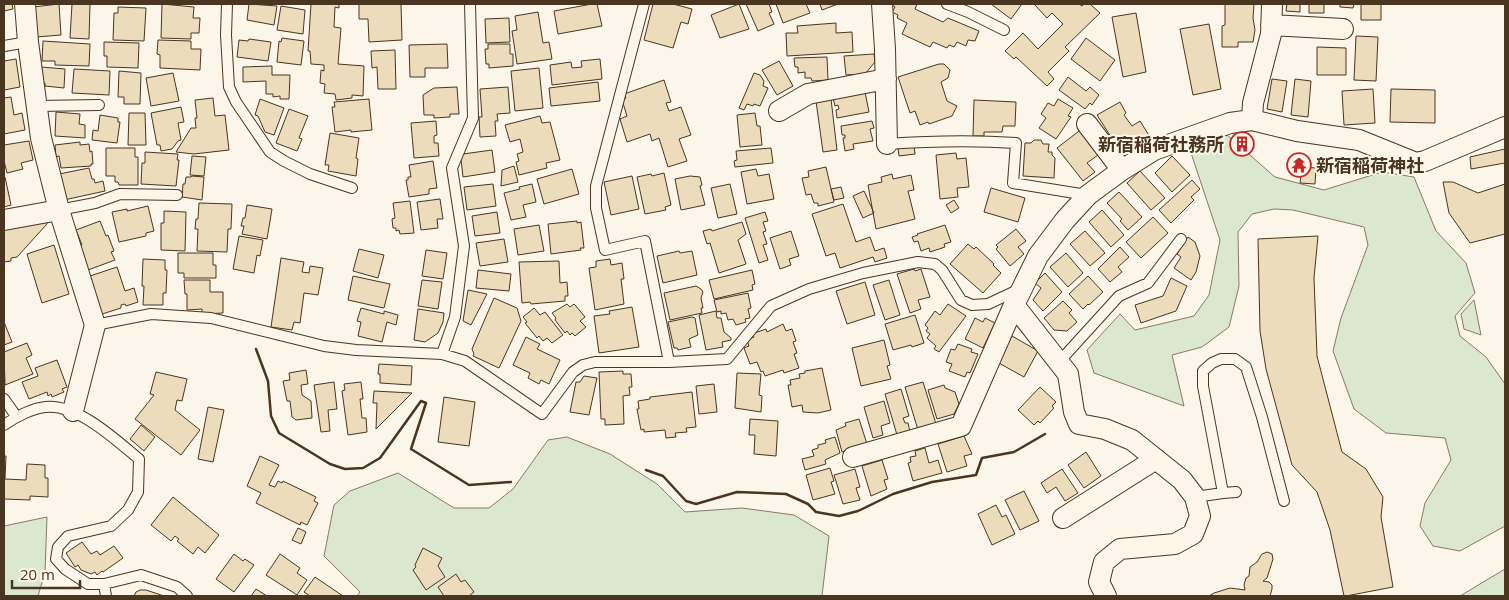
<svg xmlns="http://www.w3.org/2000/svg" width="1509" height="600" font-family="'Open Sans','Noto Sans JP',sans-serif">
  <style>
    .green { fill: #dce7d0; stroke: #887966 }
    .building { fill: #ecdcbc; stroke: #4a3520 }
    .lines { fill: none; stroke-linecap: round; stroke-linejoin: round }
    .service-casing { stroke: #4a3520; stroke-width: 12 }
    .minor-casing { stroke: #4a3520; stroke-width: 22 }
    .service { stroke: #fbf6e9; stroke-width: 10 }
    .minor { stroke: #fbf6e9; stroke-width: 20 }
    .wall { stroke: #4a3520; stroke-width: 2.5 }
    .labels { text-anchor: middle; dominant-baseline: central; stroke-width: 4; stroke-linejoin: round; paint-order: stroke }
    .poi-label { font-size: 18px; font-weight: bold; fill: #4a3520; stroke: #fbf6e9; text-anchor: end }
  </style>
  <rect width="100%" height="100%" fill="#fbf6e9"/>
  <path class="green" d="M1227 135 1275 177 1324 190 1382 172 1414 177 1436 231 1466 263 1475 293 1455 316 1460 336 1486 357 1505 384V526L1460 551 1433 546 1420 526 1425 503 1451 460 1445 438 1386 433 1354 409 1333 351 1341 318 1368 245 1364 227 1293 210 1274 209 1252 214 1238 232 1239 286 1229 327 1202 347 1172 355 1184 406 1094 373 1087 350 1120 314 1135 330 1194 316 1209 295 1220 240 1190 150Z
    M1474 300 1481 335 1464 329 1461 314Z
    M567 437 610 454 657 484 685 512 742 508 794 515 829 536 822 596H357L360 592 324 556 334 505 350 491 398 473 454 508H489L513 489 548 440Z
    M47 517 45 572 38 596H4V526Z
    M1505 569V596H1460Z"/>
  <path class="building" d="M4 4H12L13 9 4 11Z
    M59 4 61 35 36 37 33 7Z
    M72 4H90L89 39 70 38Z
    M162 4 194 7 193 18H200L199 33H191V39L161 38Z
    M249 4 277 6 274 25 247 20Z
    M311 4H339V8L335 7 334 27 341 28 338 64 364 66 363 96 352 95V98L336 100 335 94 324 93 325 84 320 83 321 70 324 71V65L311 64 310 51H308Z
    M359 4H401L402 40 369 42 368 19H359Z
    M592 4H597L602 26 558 34 554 11Z
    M653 4H673L692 9 688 24 681 22 673 48 644 40Z
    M739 4 749 29 720 38 711 15Z
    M746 4H769L772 12 769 13 774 24 758 31Z
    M776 4H806L810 13 783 23Z
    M820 4H838L822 10Z
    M893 4H917L915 9 943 22 948 18 979 31 975 41 968 40 966 46 957 42 954 47 949 45 947 48 933 42 930 47 902 34 907 23 897 18 898 15 892 12 895 7 892 5Z
    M991 4H1022L1011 19Z
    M1034 4H1079L1082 6 1084 4H1090L1100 13 1065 47 1069 51 1048 72 1054 79 1047 86 1016 57 1014 59 1005 51 1023 33 1038 49 1063 24 1052 13 1047 18Z
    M1225 4H1254L1253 18 1255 30 1253 42H1238V47H1222V26L1225 25Z
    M1287 4H1300V12L1286 11Z
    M1309 4H1324V13H1309Z
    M1340 4H1354L1353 8 1340 7Z
    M1361 4H1381V20H1361Z
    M281 6 305 10 303 34 277 30Z
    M118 7 146 8 144 41 113 40 114 13H118Z
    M538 12 543 43 549 42 552 59 517 64 512 31 517 30 515 16Z
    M1136 13 1146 72 1123 77 1112 17Z
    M509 18 510 42 486 43 485 19Z
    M836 23V33L852 32 853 52 787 56 786 33H798L797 26Z
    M1209 24 1221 89 1193 95 1180 29Z
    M1356 36 1378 37 1376 81 1354 80Z
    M282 38 304 41 301 65 277 62 279 41 281 42Z
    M1086 38 1115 60 1100 81 1071 59Z
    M249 39 271 42 268 61 237 57 239 40 248 41Z
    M158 40 191 41V49H201L200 70 160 68V55L157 54Z
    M43 41 90 44 89 66 55 65V61H42Z
    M104 42 139 43 138 68 107 67V56H104Z
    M447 44 448 68H425V77H410L409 45Z
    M488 44H510V54H513V66L489 68V64H486L485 49H488Z
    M1317 47 1346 48V75H1317Z
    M395 50 396 89H378L377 67 372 68 371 51Z
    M874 54 875 62 865 74 846 75 844 56Z
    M827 57 828 80 812 81 811 78H805V72L798 73V67H795L794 58Z
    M16 59 20 87 4 90V61Z
    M600 59 602 79 552 85 550 65 571 62 572 68 582 67 581 61Z
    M779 61 793 86 777 95 762 70Z
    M939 64H944L950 70 948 78 941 82 947 101 957 106 952 116 929 124 928 122 920 125 915 111 910 113 898 77Z
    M272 66V75H290L289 99H280V96L273 97V94H266V81L243 82V67Z
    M41 67 65 69 64 88 45 86V83H42Z
    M539 68 543 108 515 111 511 71Z
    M74 69 110 71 109 95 72 93Z
    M119 71 141 73 140 104H124V97H118Z
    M173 73 179 101 151 106 146 78Z
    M754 73 760 75 764 81 763 86 768 88 760 106 754 104 753 106 747 104 744 110 739 108Z
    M1068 77 1086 91 1090 87 1099 95 1092 105 1090 103 1085 109 1059 90Z
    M1272 79 1287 81 1282 112 1267 109Z
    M1295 79 1311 81 1308 117 1291 115Z
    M664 80 671 102 666 103 669 111 681 107 691 135 679 139 687 161 668 167 659 138 652 141 650 134 627 142 620 119 627 116 622 100 626 98 624 94Z
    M598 82 600 101 551 106 549 88Z
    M457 87 459 114H450V117L434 118V115H424L423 95 434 88Z
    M508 87 510 113 497 114 498 121H495L496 136 480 137 479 117H482L480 89Z
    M1373 89 1375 123 1344 125 1342 91Z
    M1391 89 1435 90V123L1390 122Z
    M865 92 869 112 837 118 836 110 839 109 838 105 835 106 833 98Z
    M11 97 14 115 22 113 25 130 4 134V98Z
    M213 98 215 116 225 115 229 150 194 154 176 152 191 128H196L195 118H197L195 100Z
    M260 99 284 108 274 135 265 132 258 116 255 115Z
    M369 99 372 130 351 132V130L335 132 332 107H335L334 102Z
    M831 99 837 150 823 152 816 101Z
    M1058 99 1073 108 1068 116 1071 117 1056 139 1039 128 1046 118 1041 114 1048 103 1054 106Z
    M974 100 1016 102 1015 126H1003L1002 132H984V136H973Z
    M1120 102 1126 113 1124 115 1132 126 1140 121 1150 137 1130 150 1128 146 1120 151 1097 115Z
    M181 107 184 122 178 123 181 140 178 141 172 149 161 151 160 145H157L151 113Z
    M289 109 308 116 299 138 302 139 297 151 276 143Z
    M56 112 80 114 79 124 85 125V138L55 136Z
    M129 113H145L146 145H128Z
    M755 113 757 126H760L762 145 740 147 737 115Z
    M100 115 118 118V122H120L117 143 92 140 93 130 98 131Z
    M540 116 542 123 550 122 560 160 546 163 547 168 519 175 516 162 519 161 517 154 523 152 520 139 510 142 505 125Z
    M436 121 437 135 434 136V143H438L439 156 414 158 411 123Z
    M872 121 874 128 870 129 873 141 853 144 854 149 845 151 843 138H845V135H842L841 126Z
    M1083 128 1089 144 1098 155 1087 163 1095 172 1083 181 1057 148Z
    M330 133 359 138 356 158 358 159 356 176 328 171 329 165H325Z
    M1248 138 1249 149 1235 150 1234 140Z
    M1034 140H1041L1043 144H1049L1048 152H1052V155L1055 158 1054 178 1023 176 1025 143H1031Z
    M29 141 33 160 21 163 23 169 7 173 4 161V145Z
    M80 142V145L89 144 90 152 92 151 93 164H91V166L61 168 59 156 56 157 55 145Z
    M914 146 915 154 899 156 898 148Z
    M106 148H135V157H138V185H119L118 182H115V176H106Z
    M771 148 773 163 735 167 734 161 737 160 736 151Z
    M1505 149V163L1471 169 1470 157Z
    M492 150 495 172 463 177 461 159 463 154Z
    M145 152 178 154 177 160H179L176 186 141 184 142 163H145Z
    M956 153 957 159 966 158 969 187 957 188 958 197 940 199 936 155Z
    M192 156 206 157 204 176 190 175Z
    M1172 156 1190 175 1172 192 1155 173Z
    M433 161 437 188 429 189V194L409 197 406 180H408V177H411L409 165Z
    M514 166 518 182 501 186 502 170Z
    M826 167 834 202 818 206V203H814L811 194 806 195 802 178 809 177 808 171Z
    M1302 167 1316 168 1315 184 1300 183Z
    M89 168 92 179H94L95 183 103 181 105 191 64 200 59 174Z
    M572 169 579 194 544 204 537 179Z
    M756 169 758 176 769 174 774 199 747 204 741 172Z
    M1140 171 1165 198 1151 210 1127 183Z
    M664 173 671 205 665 207 666 210 645 214 637 177 651 174 652 176Z
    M892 174 893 179 911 175 914 190 908 191 915 219 876 229 868 185 882 182 881 177Z
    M192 176 204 177 202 200 182 197 183 184H185L186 177H191Z
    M632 176 639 209 611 215 604 182Z
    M690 176 700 177 702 185 700 186 705 205 681 210 675 179Z
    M4 177H5L11 205 4 207Z
    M1192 180 1200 189 1191 197 1194 200 1171 223 1159 210Z
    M1443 182H1453L1478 193 1505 184V234L1470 243 1449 213Z
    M493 184 496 206 467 210 464 187Z
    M532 184 536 202 523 205 526 217 511 220 504 193 520 189 519 187Z
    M730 184 737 214 718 218 711 188Z
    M841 187 844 198 834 200 831 189Z
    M991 188 1025 198 1018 222 984 212Z
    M864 191 874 213 863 218 853 196Z
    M1119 192 1142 217 1128 230 1120 221 1122 219 1107 203Z
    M440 199 443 219H437L438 228 421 230 417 202Z
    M954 200 959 208 951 213 946 205Z
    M410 201 414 233 400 234 399 230 396 231V228H393L392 219 395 218 393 203Z
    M199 203 232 204 231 229H228L227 252 197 251 198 229H195L196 219H198Z
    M843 204 856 242 870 237 875 251 884 248 887 258 875 262 873 257 840 268 835 253 826 256 812 214Z
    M247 205 272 209 267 239 242 234 244 226H241L243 218H245Z
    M148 206 154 231 146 233V236L119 242 112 212 127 209V211Z
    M1102 210 1124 235 1111 247 1089 222Z
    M164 211 186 212 185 251 161 250V223H164Z
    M497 212 500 233 475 236 472 216Z
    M765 212 768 221 763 222 766 231 763 232 767 244 763 245 768 260 759 263 745 218Z
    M1153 217 1168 233 1141 258 1126 242Z
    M46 218 47 224 17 257 11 258V261L4 262V225Z
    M100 221 106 236 108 235 114 251 111 252 115 260 88 270 80 246 82 245 76 230Z
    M577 221V223L581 222 584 248H580L581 250 551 254 548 224Z
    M742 222 746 234 738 240 746 264 719 273 710 243 707 244 703 231 711 229 712 231Z
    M539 225 544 251 518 255 514 229Z
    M945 225 951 242 944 244 945 247 930 252 929 248 921 251 918 241 914 242 912 237 918 235 917 234Z
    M1016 229 1026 241 1018 247 1024 254 1010 266 996 249 998 247 996 245Z
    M791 231 799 256 789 259 791 265 780 269 770 238Z
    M1085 231 1105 253 1090 266 1070 244Z
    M239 236 263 240 260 256 257 255 254 273 233 269Z
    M1318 236 1314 278 1317 356 1342 452 1366 469 1383 497 1381 517 1393 587 1346 596H1344L1330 530 1317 492 1292 465 1266 369 1260 331 1258 239Z
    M1188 237 1195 242 1200 256 1196 272 1191 280 1174 268 1181 257 1177 254Z
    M504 239 508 262 480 266 476 243Z
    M968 244 974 249 976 247 994 264 993 265 1001 273 983 293 950 264Z
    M54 245 69 294 42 303 27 254Z
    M1120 247 1129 257 1118 267 1122 272 1110 282 1098 269Z
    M359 249 384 255 378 278 353 271Z
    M426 250 447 253 443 279 422 276Z
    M679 251 680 253 692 251 697 275 663 283 657 256Z
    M178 253H213V265H216V278H184V273H178Z
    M1066 253 1083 273 1068 287 1050 267Z
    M281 258 304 262 302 272 309 273 310 266 323 268 318 295 304 293 300 323 294 322 292 330 271 327Z
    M143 259 165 260V270H167L166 293H163V305H143L144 286H142Z
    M610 259 611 265 622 263 624 279H621L624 304 595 310 589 268 596 267V261Z
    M559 261 560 283 567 282 568 296H565V301L531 304 530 302 522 303 519 262Z
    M117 267 125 291 134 288 138 302 126 306 125 304 121 305V308L99 315 87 277Z
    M914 269 915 271 921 269 930 297 918 300 921 309 910 313 897 274Z
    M478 270 511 274 509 291 476 288Z
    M752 270 755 284 752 285 753 290 714 299 709 280Z
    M1045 273 1062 292 1043 311 1033 300 1041 288 1035 283Z
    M353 276 390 284 384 308 348 300Z
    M1088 276 1103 292 1089 305 1088 304 1083 309 1069 294Z
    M1171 278 1187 286 1176 311 1141 323 1135 305 1163 296Z
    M184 280H210V292H223V313L202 314V309L187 310V294H185Z
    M422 280 442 282 438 309 418 306Z
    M889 280 900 315 885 320 873 285Z
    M865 282 875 315 847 324 836 291Z
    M696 286 701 289 703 292 701 298 703 308H701L702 313 670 320 664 293Z
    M468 290 487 294 471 325 463 321Z
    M748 293 751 308 748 309 750 318 745 319 746 322 736 325 733 319 728 320 726 313 721 314V311L717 312 714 300Z
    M494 298 517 308 521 321 499 368 473 356 474 354 472 349Z
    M1063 301 1072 310 1069 313 1077 322 1067 331 1054 330 1044 318Z
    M567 304 570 307 574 304 576 306 585 317 580 321 586 327 575 336 572 333 570 335 567 331 565 333 555 320 556 318 552 313Z
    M948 304 966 316 939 352 934 349 936 346 927 338 930 334 926 331 928 328 925 325 935 311 940 315Z
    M632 307 639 347 599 353 594 316 610 314 609 311Z
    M361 308 384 314V311L398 315 396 325 387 322 382 342 358 336 361 322 357 321Z
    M534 308 540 315 545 312 563 335 552 343 547 338 543 341 539 336 537 338 525 323 527 322 523 317Z
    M418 309 444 313 443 322 438 333 425 342 414 340Z
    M716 311 717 318H721L724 332 731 338V340L722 342 723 347 706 350 699 315Z
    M915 315 924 343 912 347 911 345 893 350 885 324Z
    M692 317 695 318 698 335 689 339 691 347 678 350 677 348H674L668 322Z
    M975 318 983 322 985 318 995 323 983 348 965 339Z
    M4 322 12 342 4 345Z
    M783 324 786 331 792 329 796 341 793 342 797 353 794 354 799 368 784 373 783 370 765 376 763 371 761 372 757 362 750 364 744 348 749 346 747 340 754 337 752 334 766 329 767 332Z
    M1012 336 1038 351 1024 377 997 362Z
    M526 337 540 344 537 349 560 360 549 384 541 380 539 384 528 378 530 373 513 365Z
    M884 340 890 365 887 366 891 379 861 386 852 348Z
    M27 343 32 355 26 358 33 374 5 385 4 352Z
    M958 344 972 349 971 352 978 354 970 373 967 372 965 377 949 371 952 364 946 362 951 349 955 350Z
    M57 360 67 387 62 389 64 392 52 397 51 394 48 396 47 392 29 399 22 382 38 376 35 368Z
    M379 364 412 366 411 385 380 383V374H378Z
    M822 368 831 410 818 413 803 412 802 405 792 407 788 385H791L790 380 800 378 799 374 805 373V371Z
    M306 370 308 384 301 385 302 395 311 401 312 418 296 420 292 417 290 401H287L283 381 290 380 289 373Z
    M623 371V374H631L632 387H629L630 395 623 396 624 424 605 425V419H601L599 372Z
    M156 372 187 379 182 401 177 400 175 410 200 430 181 455 135 419 154 395 150 394Z
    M737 373 761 374 759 395 762 396 761 412 735 408Z
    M584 376 597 378 589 415 570 412 576 382H580Z
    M334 382 337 409 328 410 330 431 321 432 314 385Z
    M361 382 363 399H360L362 418H366L367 432 348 435 342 391 345 390 344 384Z
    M923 382 936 424 918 430 905 387Z
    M714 384 717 412 699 414 696 386Z
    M944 385 945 388 955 392 959 404 954 414 937 419 928 390Z
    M1040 387 1056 402 1052 406 1054 408 1040 423 1038 421 1034 425 1018 410Z
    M901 389 909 416 903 418 905 423H908L910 432 897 435 885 394Z
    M374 391 412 393 376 429 377 403H373Z
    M692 392 696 427 686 428 687 432 675 433 676 437 666 438 665 430 644 432V429L641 430 637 409H639L638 401 650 399V397Z
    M444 397 475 402 469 446 438 442Z
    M884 401 890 423 881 426 883 435 873 438 864 407Z
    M208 407 224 410 213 462 198 459Z
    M750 419 778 421 776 456 754 454 755 435H749Z
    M859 419 867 444 842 452 836 430 846 426 845 423Z
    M141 425 155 437 144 451 130 439Z
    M964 436 972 454 964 456 967 466 947 472 938 444Z
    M835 437 840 453 825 460 826 464 805 470 802 459 814 456 812 450 818 448V445L826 443 825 440Z
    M925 448 929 463 938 460 942 473 913 481 908 463 911 462 910 457 916 456 915 451Z
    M1086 452 1101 476 1084 488 1068 465Z
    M4 456H6L5 479 26 480 27 464 45 465V478H48V497L30 496V500L4 499Z
    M260 456 279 465 269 485 275 487 278 481 282 483 283 481 316 497 314 501 318 503 307 525 301 522 300 525 256 503 261 493 247 486Z
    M882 460 888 479 884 480 887 489 871 496 862 466Z
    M830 468 834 481 831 482 835 494 813 500 806 475Z
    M855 469 860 487 856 488 860 500 843 504 834 475Z
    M1062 469 1078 493 1065 501 1056 487 1047 493 1041 483Z
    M1024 491 1039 521 1020 530 1005 500Z
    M173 497 219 535 205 553 198 547 193 554 177 541 179 539 175 536 171 541 151 525Z
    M996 505 1002 517 1006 515 1015 534 992 545 978 514Z
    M298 528 306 532 301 544 292 540Z
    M82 542 91 554 97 551 100 555 114 546 123 558 103 572 102 571 97 575 95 572 91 574 81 570 78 565 75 567 66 553Z
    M423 548 442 558 438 566 445 577 426 590 413 570 416 567 415 565Z
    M1267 552 1272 554 1273 559 1267 578 1263 581 1269 582 1272 585V589L1270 596H1209L1214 593 1230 588 1245 590 1244 585 1246 578 1249 576 1250 567 1257 562 1262 554Z
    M234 554 243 561 245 559 254 565 234 592 216 579Z
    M280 554 300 568 297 573 307 580 297 595 266 575Z
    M456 574 461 582 465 580 474 592 470 595 471 596H444L438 587Z
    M315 577 343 596H310L304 592Z
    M256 589 267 596H251Z
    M140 590H146L164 596H134L136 592Z"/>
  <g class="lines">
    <g class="service-casing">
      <path id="service" d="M227 4 226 35 229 87 236 102 270 152 284 161 310 174 352 188
        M644 4 596 186V208L605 250 645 241 669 362
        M947 4 968 12 1004 30
        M4 46 28 42
        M37 106 99 105
        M887 144C930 141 973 140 1016 143L1013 183 1087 195
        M59 210 95 203 120 194 177 195
        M95 325 151 314 211 318 324 346 356 350 442 354 465 361 542 414 573 372 583 365 595 362H669L727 359 771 306 809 289 863 273 918 262 935 264 942 270 961 300 972 305 988 304 1020 289
        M442 354 455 317 464 246 452 168 473 118 470 4
        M1059 362 1119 296 1148 283 1181 239
        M4 399 16 416
        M4 425C15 417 33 408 46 407 78 404 116 440 139 459L138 492 128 510 111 526 68 536 58 547 56 559 65 569 88 584H104L141 575 177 587 187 596
        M1223 493 1236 492
        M1195 497 1223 493 1203 386V371L1212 363 1221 359H1235L1246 367 1262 417 1284 501
        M104 584 106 596"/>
    </g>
    <g class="minor-casing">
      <path id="minor" d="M25 4 28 42 41 138 59 210 95 325 73 411
        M882 4 885 49 887 144
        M1271 25 1343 29
        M779 111 808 94 886 79
        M1252 120 1253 103 1271 34 1272 4
        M1087 124 1122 170
        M4 220 59 210
        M853 457 961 426 1014 305
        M1063 518 1156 459
        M1106 596 1099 582 1104 562 1120 549 1175 544 1193 534 1200 516 1195 497 1182 480 1132 440 1105 429 1079 424 1074 412 1068 374 1014 305 1038 256 1065 220 1088 195 1122 170 1154 150 1230 123 1252 120 1297 131 1359 140 1416 163 1425 161 1505 127"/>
    </g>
    <use href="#service" class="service"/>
    <use href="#minor" class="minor"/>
    <path class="wall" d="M256 349 268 381 271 416 279 433 330 464 345 469 363 468 380 458 421 401 426 403 411 449 469 485 511 482
      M646 470 663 476 686 501 696 504 737 492 786 494 808 504 816 512 839 516 858 511 893 494 932 482 976 475 982 458 1014 452 1045 434"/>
  </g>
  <defs>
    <g id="building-ring" transform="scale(1.25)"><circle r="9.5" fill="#fbf6e9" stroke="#c62828" stroke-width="1.5"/><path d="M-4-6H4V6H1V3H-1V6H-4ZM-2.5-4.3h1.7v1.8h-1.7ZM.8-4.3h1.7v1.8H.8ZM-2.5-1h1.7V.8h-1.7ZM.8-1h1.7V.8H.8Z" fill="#c62828"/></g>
    <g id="temple-ring" transform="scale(1.25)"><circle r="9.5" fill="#fbf6e9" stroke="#c62828" stroke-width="1.5"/><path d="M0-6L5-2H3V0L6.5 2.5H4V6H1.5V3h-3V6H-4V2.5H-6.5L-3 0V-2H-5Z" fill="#c62828"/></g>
  </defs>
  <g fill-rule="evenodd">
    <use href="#building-ring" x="1242" y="144"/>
    <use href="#temple-ring" x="1299" y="165"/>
  </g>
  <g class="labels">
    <g class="poi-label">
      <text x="1224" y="144">新宿稲荷社務所</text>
      <text x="1316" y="165" text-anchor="start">新宿稲荷神社</text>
    </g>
  </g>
  <rect width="1509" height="600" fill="none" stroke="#4a3520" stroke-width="10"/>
  <path d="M12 580v8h68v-8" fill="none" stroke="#4a3520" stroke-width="2.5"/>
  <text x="20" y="580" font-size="15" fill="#4a3520" stroke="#fbf6e9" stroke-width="4" paint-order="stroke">20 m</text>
</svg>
